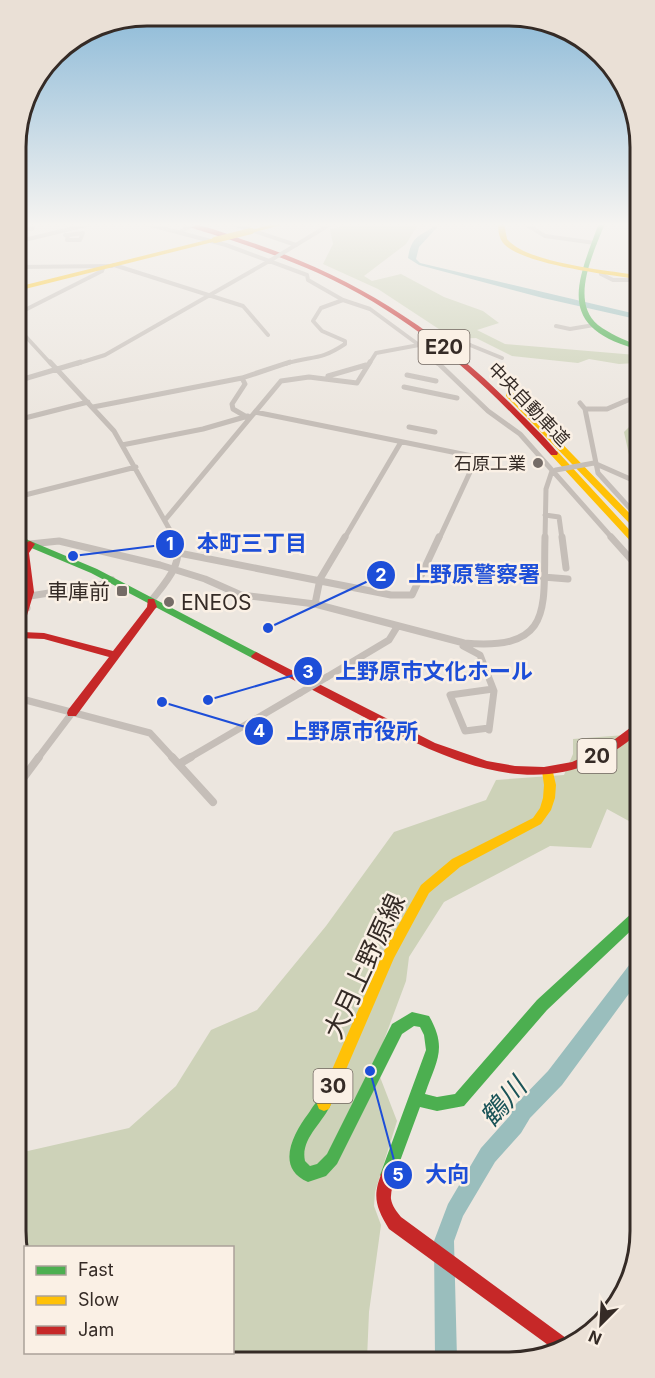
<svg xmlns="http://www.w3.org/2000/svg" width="655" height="1378" font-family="Inter,'Noto Sans JP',sans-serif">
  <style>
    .green { fill: #cdd2b8 }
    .water { fill: #9abebd }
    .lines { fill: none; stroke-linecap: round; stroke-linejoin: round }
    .river { fill: #9abebd; fill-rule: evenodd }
    .street-far3 { stroke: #c5beb8; stroke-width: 4 }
    .street-far2 { stroke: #c5beb8; stroke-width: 5 }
    .street-far1 { stroke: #c5beb8; stroke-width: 7 }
    .street { stroke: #c5beb8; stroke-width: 8 }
    .fast { fill: #4caf50; fill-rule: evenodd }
    .slow { fill: #ffc107; fill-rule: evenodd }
    .jam { fill: #c62828; fill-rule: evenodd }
    .street-bridge-far2 { stroke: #c5beb8; stroke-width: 4 }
    .street-bridge-far1 { stroke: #c5beb8; stroke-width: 5 }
    .street-bridge { stroke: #c5beb8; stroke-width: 7 }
    .slow-bridge { stroke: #ffc107; stroke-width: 6 }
    .poi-dot { fill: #756c67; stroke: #faf0e5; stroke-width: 2 }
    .labels { text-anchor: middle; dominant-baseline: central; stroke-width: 5; stroke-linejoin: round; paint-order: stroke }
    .far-street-label { font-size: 18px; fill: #352b26; stroke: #faf0e5 }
    .far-poi-label { font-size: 18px; fill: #352b26; stroke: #faf0e5; text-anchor: end }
    .shield { fill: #faf0e5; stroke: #70665f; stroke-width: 1.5 }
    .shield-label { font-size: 20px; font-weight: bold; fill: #352b26 }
    .poi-label { font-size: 21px; fill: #352b26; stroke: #faf0e5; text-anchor: end }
    .near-street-label { font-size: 26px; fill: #352b26; stroke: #faf0e5 }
    .near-water-label { font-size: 27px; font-style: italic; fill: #1b5458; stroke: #faf0e5 }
    .rim { fill: none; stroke: #352b26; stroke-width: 3 }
    .leader { fill: none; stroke: #1d4ed8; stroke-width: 2 }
    .callout-dot { fill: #1d4ed8; stroke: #faf0e5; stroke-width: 2 }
    .mark-label { font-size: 18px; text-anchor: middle; font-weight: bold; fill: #fff }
    .callout-label { font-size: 22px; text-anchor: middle; font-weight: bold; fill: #1d4ed8; stroke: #faf0e5; stroke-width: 5; stroke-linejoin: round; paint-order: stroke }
  </style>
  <rect width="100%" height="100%" fill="#ece6df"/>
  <path class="green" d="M360 223H419L406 244 364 276 372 281 401 274 444 297 483 311 499 323 477 330 505 344 636 355V363L619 364 589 359 578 363 512 356 476 338 454 339 378 289 323 264 333 244 330 229Z
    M637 419V471L632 468 624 432Z
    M638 734V772L635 777 634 789 638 790V826L607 809 591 848 550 846 444 902 409 957 406 981 375 1064 397 1121 375 1192 374 1206 381 1225 369 1312 367 1359 121 1361 105 1353 232 1352V1248H26L25 1276 20 1266 19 1153 129 1128 176 1086 211 1030 257 1010 326 926 394 832 486 800 496 780 564 775 573 754V739Z"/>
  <path class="water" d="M437 223H441L419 247 416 259 420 263 636 314V319L543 298 419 265 408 258C412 232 422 238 437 223Z"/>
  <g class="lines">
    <path class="river" d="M639 958V980L562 1085 530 1118 521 1133 495 1162 463 1216 454 1241 457 1359H435L434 1241 448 1204 481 1148 507 1119 516 1104 548 1071 633 960Z"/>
    <path class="street-far3" d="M143 223 226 245 307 275 308 280 343 300 370 309 419 345 438 364
      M230 223 296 245 332 223
      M524 223 545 236 595 243
      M16 229H32L34 223
      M83 233 80 240H67L68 235Z
      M65 235H68
      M16 242 95 223
      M114 265 243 306 268 335
      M17 267 112 266
      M601 274 613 280H636
      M17 314 102 271 103 268
      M556 326 570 329 594 325
      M17 327 51 364
      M470 345 502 358
      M76 364 105 355 271 260
      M285 364C312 355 318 362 345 344V341L322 331 313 321 321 308 343 300
      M369 364 376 353 419 345"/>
    <path class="street-far2" d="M50 362 114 431 175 539
      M437 362 488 411 520 434 613 539
      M407 375 436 381
      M328 376 366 365
      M17 381 81 362
      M404 387 457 398
      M580 403 585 409 598 473 637 516
      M93 407 242 378
      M585 409H607L628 400
      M255 412 477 457 439 539
      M245 416 233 409 232 404 245 384 242 378 290 362
      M17 420 88 402
      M409 427 435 432
      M122 445 203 429 248 416
      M594 463 637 482
      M17 497 136 467
      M545 515 559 517 562 539
      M165 520 281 381 309 377 357 383 370 362
      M344 539 401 442
      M545 539 546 489 552 471"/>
    <path class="street-far1" d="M562 537 566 568
      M611 537 637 566
      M30 544 59 541 160 565 205 579 241 595 315 604 464 643C555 651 543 608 545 537
      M179 553 391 595H412L439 537
      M427 565 469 576
      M543 577 568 579
      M30 596 100 585 112 580
      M151 601C165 583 187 561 174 537
      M315 604 320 579 345 537
      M18 608H27
      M463 646 480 655 494 691 489 730
      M327 677 389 640 397 627
      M18 698 150 733 173 758
      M489 728 465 731 450 695 493 689
      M38 758 72 713
      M189 758 300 693"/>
    <path class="street" d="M172 757 213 802
      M179 764 191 757
      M18 785 39 757"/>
    <path class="fast" d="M599 223H605C594 252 569 301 598 325 610 334 623 339 636 345V349C555 326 577 283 599 223Z
      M17 532 28 540 97 569 260 654 261 656 256 660 252 658 91 573 22 544 17 540Z
      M638 910V924L547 1010 464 1106 437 1111 420 1107 393 1180 388 1183 383 1180 380 1175 426 1050 424 1035 420 1027 414 1026 402 1034 337 1164 326 1176 308 1182C275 1168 293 1134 308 1114 313 1107 316 1100 324 1097L329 1099 331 1104C323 1123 300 1139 305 1161L310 1166 317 1164 327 1154 392 1024 412 1012 429 1016C448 1049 436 1061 425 1094L437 1097 455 1094 537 1000 633 912Z"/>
    <path class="slow" d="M277 223H288L251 233 248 231Z
      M498 223H504L507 239C527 263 605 270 636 275V279C606 274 527 265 505 245 499 239 498 231 498 223Z
      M215 238 218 240 217 241 17 291V287Z
      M506 392H512L637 521V529L634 528 506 396Z
      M551 451H557L637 538V546L634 545 551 455Z
      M548 767 552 768 556 785 555 798 551 810 541 824 460 867 429 893 394 958 329 1109 324 1111 319 1109 317 1104 384 951 421 885 452 859 533 818 540 808 543 798 544 785 542 771 544 768Z"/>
    <path class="jam" d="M180 223C204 223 228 235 250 242 353 276 438 330 514 407 529 422 545 437 558 453L557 455H551C481 378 414 317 318 273 289 260 258 249 228 239 213 234 195 230 180 223Z
      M30 541 35 544 29 553 34 592 22 632 44 633 113 651 147 607 148 599H154L157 607 155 609 76 716H68L67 713 68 710 109 657 44 639 18 638V615L24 592 19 553 27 542Z
      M256 652 435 743 487 761 515 766 544 767 572 762 603 748 638 722V733C550 812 452 763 362 716 326 697 289 678 252 658L251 656Z
      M388 1167 393 1170C397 1179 390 1189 391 1199 392 1206 397 1212 401 1217L570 1341 555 1350 389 1229C375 1206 372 1195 383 1170Z"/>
    <path class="street-bridge-far2" d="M180 232 195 223
      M271 260 296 245
      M433 355 470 345"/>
    <path class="street-bridge-far1" d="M556 470 594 463"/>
    <path class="street-bridge" d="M300 693 327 677"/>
    <path class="slow-bridge" d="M215 240 251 231"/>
  </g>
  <linearGradient id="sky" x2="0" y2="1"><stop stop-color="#89b8d7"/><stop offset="0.54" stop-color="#f6f4f1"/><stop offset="1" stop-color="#f6f4f1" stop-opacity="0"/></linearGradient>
  <rect width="655" height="416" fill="url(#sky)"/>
  <g class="poi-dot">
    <circle cx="538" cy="463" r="6"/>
    <rect x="116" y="585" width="12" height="12" rx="3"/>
    <circle cx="169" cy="602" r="6"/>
  </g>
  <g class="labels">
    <g class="far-street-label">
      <text transform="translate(529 404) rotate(46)">中央自動車道</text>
    </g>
    <g class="far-poi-label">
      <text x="526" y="463">石原工業</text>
    </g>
    <g class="shield">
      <rect x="418.5" y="330" width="51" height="34" rx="4.5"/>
      <rect x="577.5" y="739" width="39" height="34" rx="4.5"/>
      <rect x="313.5" y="1069" width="39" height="34" rx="4.5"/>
    </g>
    <g class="shield-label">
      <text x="444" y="347">E20</text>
      <text x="597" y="756">20</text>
      <text x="333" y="1086">30</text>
    </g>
    <g class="poi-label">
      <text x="110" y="591">車庫前</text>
      <text x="181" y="602" text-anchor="start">ENEOS</text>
    </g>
    <g class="near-street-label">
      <text transform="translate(364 966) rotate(-65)">大月上野原線</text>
    </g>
    <g class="near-water-label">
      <text transform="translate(503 1102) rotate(-49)">鶴川</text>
    </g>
  </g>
  <path d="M0 0H655V1378H0ZM147 26H509A121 121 0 0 1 630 147V1231A121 121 0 0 1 509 1352H147A121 121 0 0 1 26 1231V147A121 121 0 0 1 147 26Z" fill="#eae0d6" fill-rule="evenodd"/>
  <path class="rim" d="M147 26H509A121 121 0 0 1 630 147V1231A121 121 0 0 1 509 1352H147A121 121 0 0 1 26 1231V147A121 121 0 0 1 147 26Z"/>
  <path class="leader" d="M73 556L170 544M268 628L381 575M208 700L308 671M162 702L259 731M370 1071L398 1175"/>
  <g class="callout-dot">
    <circle cx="73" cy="556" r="6"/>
    <circle cx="268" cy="628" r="6"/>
    <circle cx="208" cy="700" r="6"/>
    <circle cx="162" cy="702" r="6"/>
    <circle cx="370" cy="1071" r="6"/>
    <circle cx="170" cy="544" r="15"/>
    <circle cx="381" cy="575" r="15"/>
    <circle cx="308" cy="671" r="15"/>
    <circle cx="259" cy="731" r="15"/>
    <circle cx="398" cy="1175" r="15"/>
  </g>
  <g class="mark-label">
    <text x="170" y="550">1</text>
    <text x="381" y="581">2</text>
    <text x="308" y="678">3</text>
    <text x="259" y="737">4</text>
    <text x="398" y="1181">5</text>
  </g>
  <g class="callout-label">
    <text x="252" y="551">本町三丁目</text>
    <text x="474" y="582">上野原警察署</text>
    <text x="434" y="679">上野原市文化ホール</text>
    <text x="352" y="739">上野原市役所</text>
    <text x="447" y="1182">大向</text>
  </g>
  <rect x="24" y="1246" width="210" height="108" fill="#faf0e5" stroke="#aba199" stroke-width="1.5"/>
  <rect x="36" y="1266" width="30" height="9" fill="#4caf50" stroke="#aba199" stroke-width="1.5"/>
  <text x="78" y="1276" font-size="18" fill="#352b26">Fast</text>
  <rect x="36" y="1296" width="30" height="9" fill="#ffc107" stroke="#aba199" stroke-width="1.5"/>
  <text x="78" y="1306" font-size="18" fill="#352b26">Slow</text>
  <rect x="36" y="1326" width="30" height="9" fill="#c62828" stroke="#aba199" stroke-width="1.5"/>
  <text x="78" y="1336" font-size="18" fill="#352b26">Jam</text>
  <g transform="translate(601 1324) rotate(204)" stroke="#faf0e5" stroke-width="4.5" paint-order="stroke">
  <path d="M0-4.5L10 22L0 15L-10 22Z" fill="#352b26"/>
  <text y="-9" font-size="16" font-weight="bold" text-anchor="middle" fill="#352b26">N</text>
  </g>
</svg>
